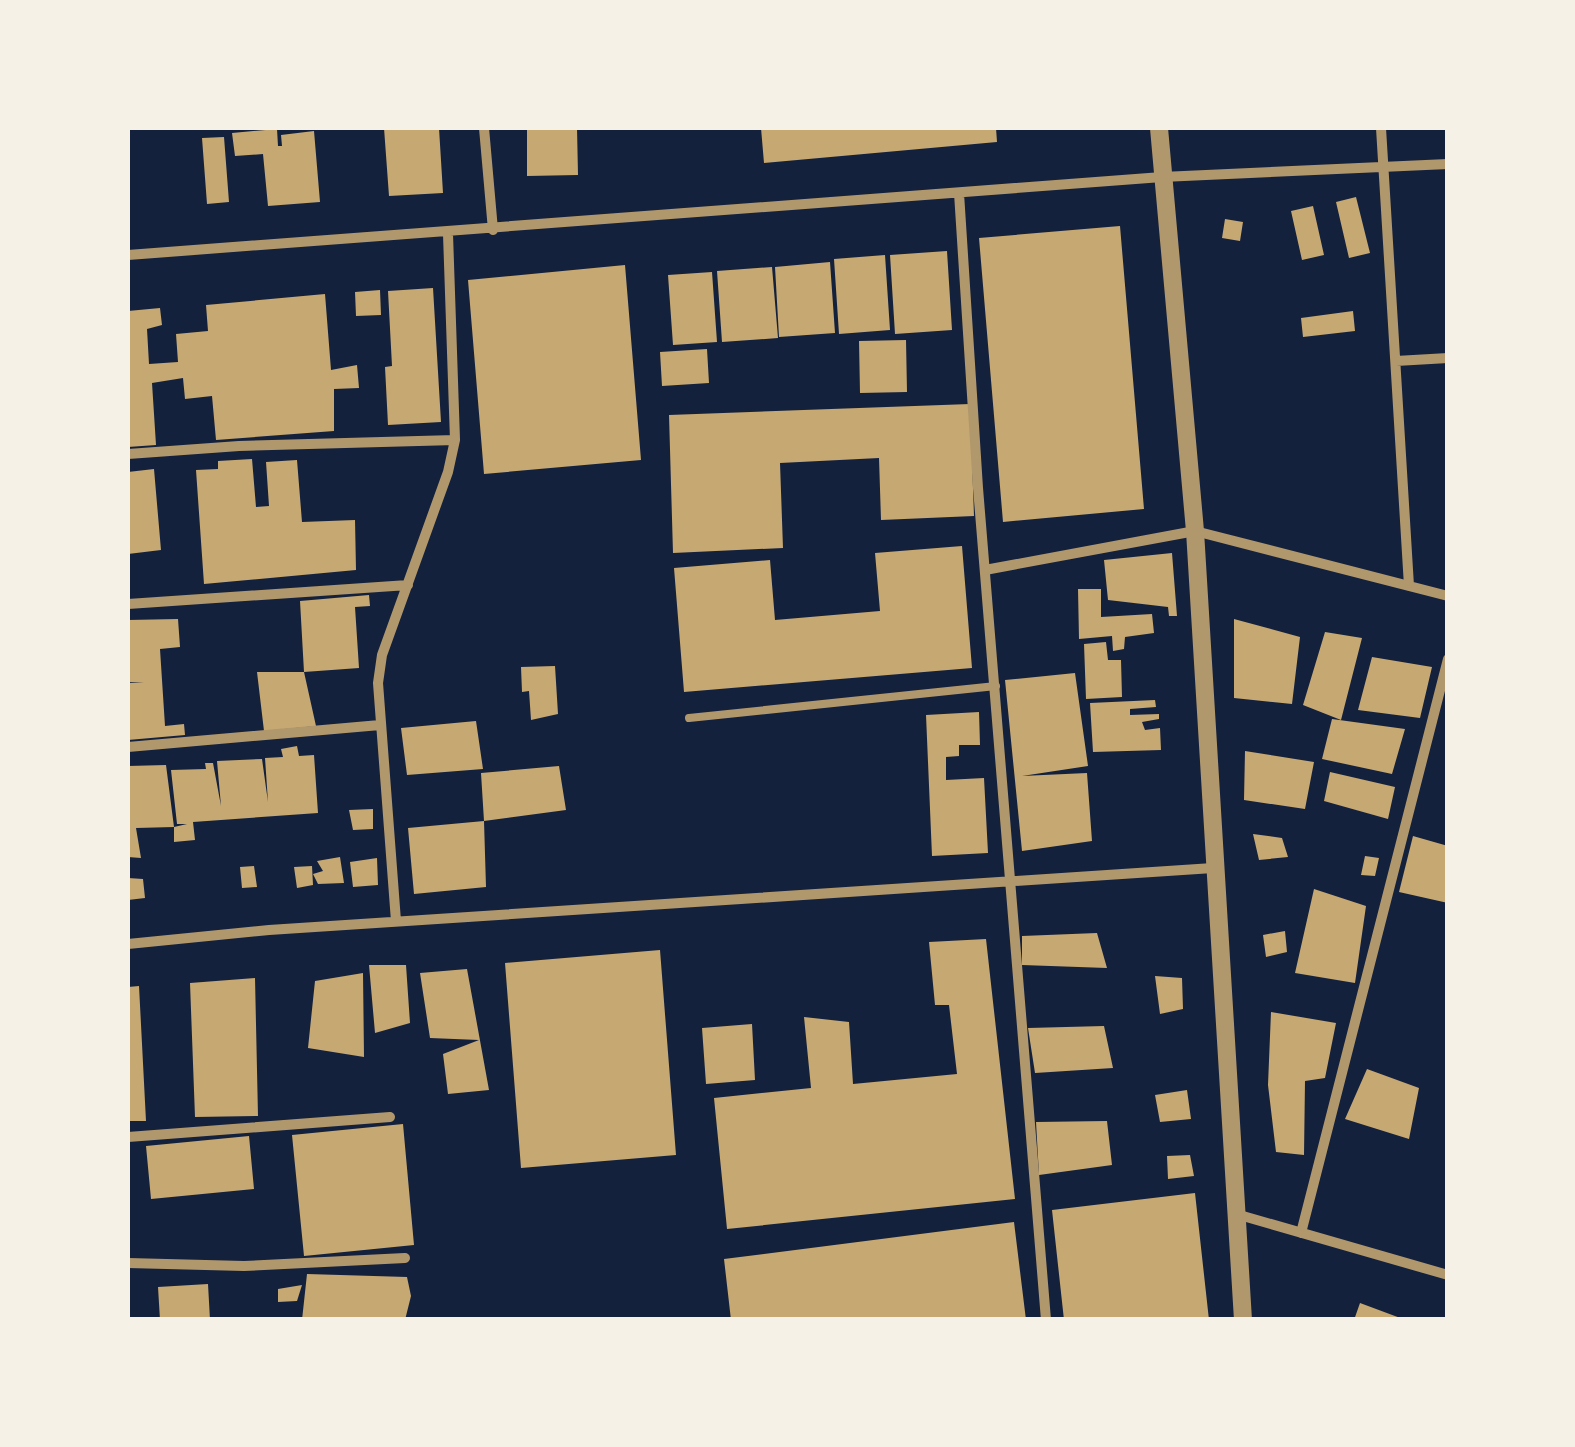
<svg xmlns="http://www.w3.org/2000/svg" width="1575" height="1447" font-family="'PT Sans Narrow',sans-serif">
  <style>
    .building { fill: #c6a872 }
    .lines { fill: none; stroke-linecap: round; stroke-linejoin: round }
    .service { stroke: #b1986c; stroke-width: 8 }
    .minor { stroke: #b1986c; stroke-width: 10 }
    .tertiary { stroke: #b1986c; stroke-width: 18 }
  </style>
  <rect width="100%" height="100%" fill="#14213d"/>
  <path class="building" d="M384 128H439L443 193 389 196Z
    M527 128H577L578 175 527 176Z
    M761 128H996L997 142 764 163Z
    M277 129 278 146H282L281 135 314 131 320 202 268 206 263 154 235 156 232 133Z
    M224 137 229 202 207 204 202 138Z
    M1356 197 1370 253 1349 258 1336 202Z
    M1313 206 1324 255 1302 260 1291 211Z
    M1225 219 1243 222 1240 241 1222 238Z
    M1120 226 1144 509 1003 522 979 238Z
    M947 251 952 330 895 334 890 255Z
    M885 255 890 330 839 334 834 259Z
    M830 262 835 333 779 337 775 267Z
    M625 265 641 460 484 474 468 280Z
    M772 267 778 338 722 342 717 271Z
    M712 272 717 342 673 345 668 275Z
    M433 288 441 422 388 425 385 367 392 366 388 291Z
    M380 290 381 315 356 316 355 292Z
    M325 294 331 370 357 365 359 388 334 389V431L216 440 212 396 185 399 183 378 152 383 156 445 128 447V311L160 308 162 325 147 329 149 364 178 362 176 334 208 331 206 305Z
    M1353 311 1355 331 1303 337 1301 318Z
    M906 340 907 392 860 393 859 341Z
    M707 349 709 383 662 386 660 352Z
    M970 404 974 516 881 520 879 458 780 463 783 548 673 553 669 415Z
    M252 459 256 507 269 506 266 462 297 460 302 522 355 520 356 570 204 584 196 470 218 469V461Z
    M154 469 161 550 128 554V472Z
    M962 546 972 668 684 692 674 568 770 560 775 620 880 611 875 553Z
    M1172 553 1177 616H1169L1168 607 1108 600 1104 560Z
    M1078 589H1101V617L1152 614 1154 633 1125 637 1124 649 1113 651 1112 636 1079 639Z
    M369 595 370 606 355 607 359 668 304 672 300 601Z
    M178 619 180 647 160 649 162 680 165 726 184 724 185 735 128 740V683L144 682H128V620Z
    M1234 619 1300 637 1292 704 1234 698Z
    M1325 632 1362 638 1341 720 1303 705Z
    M1106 642 1108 660H1121L1122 697 1086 699 1084 644Z
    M1372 657 1432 667 1420 718 1358 710Z
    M555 666 558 714 531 720 529 691 522 692 521 667Z
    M257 672H304L316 726 264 731Z
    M1075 673 1088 766 1022 776 1087 773 1092 841 1022 851 1005 680Z
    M1155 700 1156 707 1130 709V715L1159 714V719L1142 722 1145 730 1160 728 1161 750 1093 752 1090 703Z
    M979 712 980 745H959V756L946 757V780L984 778 988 853 932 856 926 715Z
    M1332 719 1405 729 1392 774 1322 759Z
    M476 721 483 769 407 775 401 728Z
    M297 746 299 756 314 755 318 813 193 822 195 840 174 842V827L187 824H177L171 770 206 769 205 763H213L221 806 217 761 262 759 268 802 265 758 283 757 281 749Z
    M1245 751 1314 762 1305 809 1244 800Z
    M166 765 174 827 136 828 141 858 128 857V766Z
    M559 766 566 810 484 821 486 887 414 894 408 828 484 821 481 773Z
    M1330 772 1395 787 1388 819 1324 801Z
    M373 809V829L353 830 349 810Z
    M1253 834 1282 838 1288 857 1259 860Z
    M1413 836 1448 846V903L1399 892Z
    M1365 856 1379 858 1375 876 1361 875Z
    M340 857 344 883 318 884 313 874 323 871 317 861Z
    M377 858 378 885 353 887 350 862Z
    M254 866 257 887 242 888 240 867Z
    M312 866 313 885 297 888 294 867Z
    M128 878 143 879 145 898 128 900Z
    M1314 889 1366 906 1355 983 1295 973Z
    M1285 931 1287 952 1266 957 1263 935Z
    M1097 933 1107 968 1022 965V936Z
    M986 939 1015 1199 727 1229 714 1098 811 1088 804 1017 849 1022 853 1084 957 1074 949 1005H935L929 942Z
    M660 950 676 1155 521 1168 505 963Z
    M369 965H406L410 1023 375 1033Z
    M467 969 489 1090 448 1094 443 1054 479 1040 430 1038 420 973Z
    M363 973 364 1057 308 1048 315 981Z
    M1155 976 1182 978 1183 1009 1160 1014Z
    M255 978 258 1116 195 1117 190 983Z
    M139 986 146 1121H128V987Z
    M1271 1012 1336 1023 1325 1078 1305 1081 1304 1155 1276 1152 1268 1085Z
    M752 1024 755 1080 706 1084 702 1028Z
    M1104 1026 1113 1068 1035 1073 1028 1028Z
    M1367 1069 1419 1088 1409 1139 1345 1119Z
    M1187 1090 1191 1119 1160 1122 1155 1095Z
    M1107 1121 1112 1165 1039 1175 1036 1122Z
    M403 1124 414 1245 304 1256 292 1135Z
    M249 1136 254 1189 151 1199 146 1146Z
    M1190 1155 1194 1176 1168 1179 1167 1156Z
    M1195 1193 1209 1320H1064L1052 1210Z
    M1014 1222 1026 1320H731L724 1259Z
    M307 1274 407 1277 411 1296 405 1320H302Z
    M208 1284 210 1320H160L158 1287Z
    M302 1285 297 1301 278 1302V1289Z
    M1360 1303 1403 1319V1320H1354Z"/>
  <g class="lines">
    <path class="service" d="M689 718 996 686"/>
    <path class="minor" d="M484 128 493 230
      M1381 128 1409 586
      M959 193 978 488 1046 1320
      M128 255 1162 177 1448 164
      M1396 361 1448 358
      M128 454 239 446 455 440
      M985 570 1195 531 1448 596
      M128 604 408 585
      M128 747 380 725
      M396 921 378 683 382 655 448 472 455 440 448 234
      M128 944 269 930 1213 868
      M128 1137 390 1117
      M1236 1214 1448 1275
      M1301 1233 1448 659
      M128 1263 244 1266 405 1258"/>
    <path class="tertiary" d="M1159 128 1195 531 1243 1320"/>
  </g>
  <rect width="1575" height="1447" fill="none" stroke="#f6f1e7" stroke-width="260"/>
</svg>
